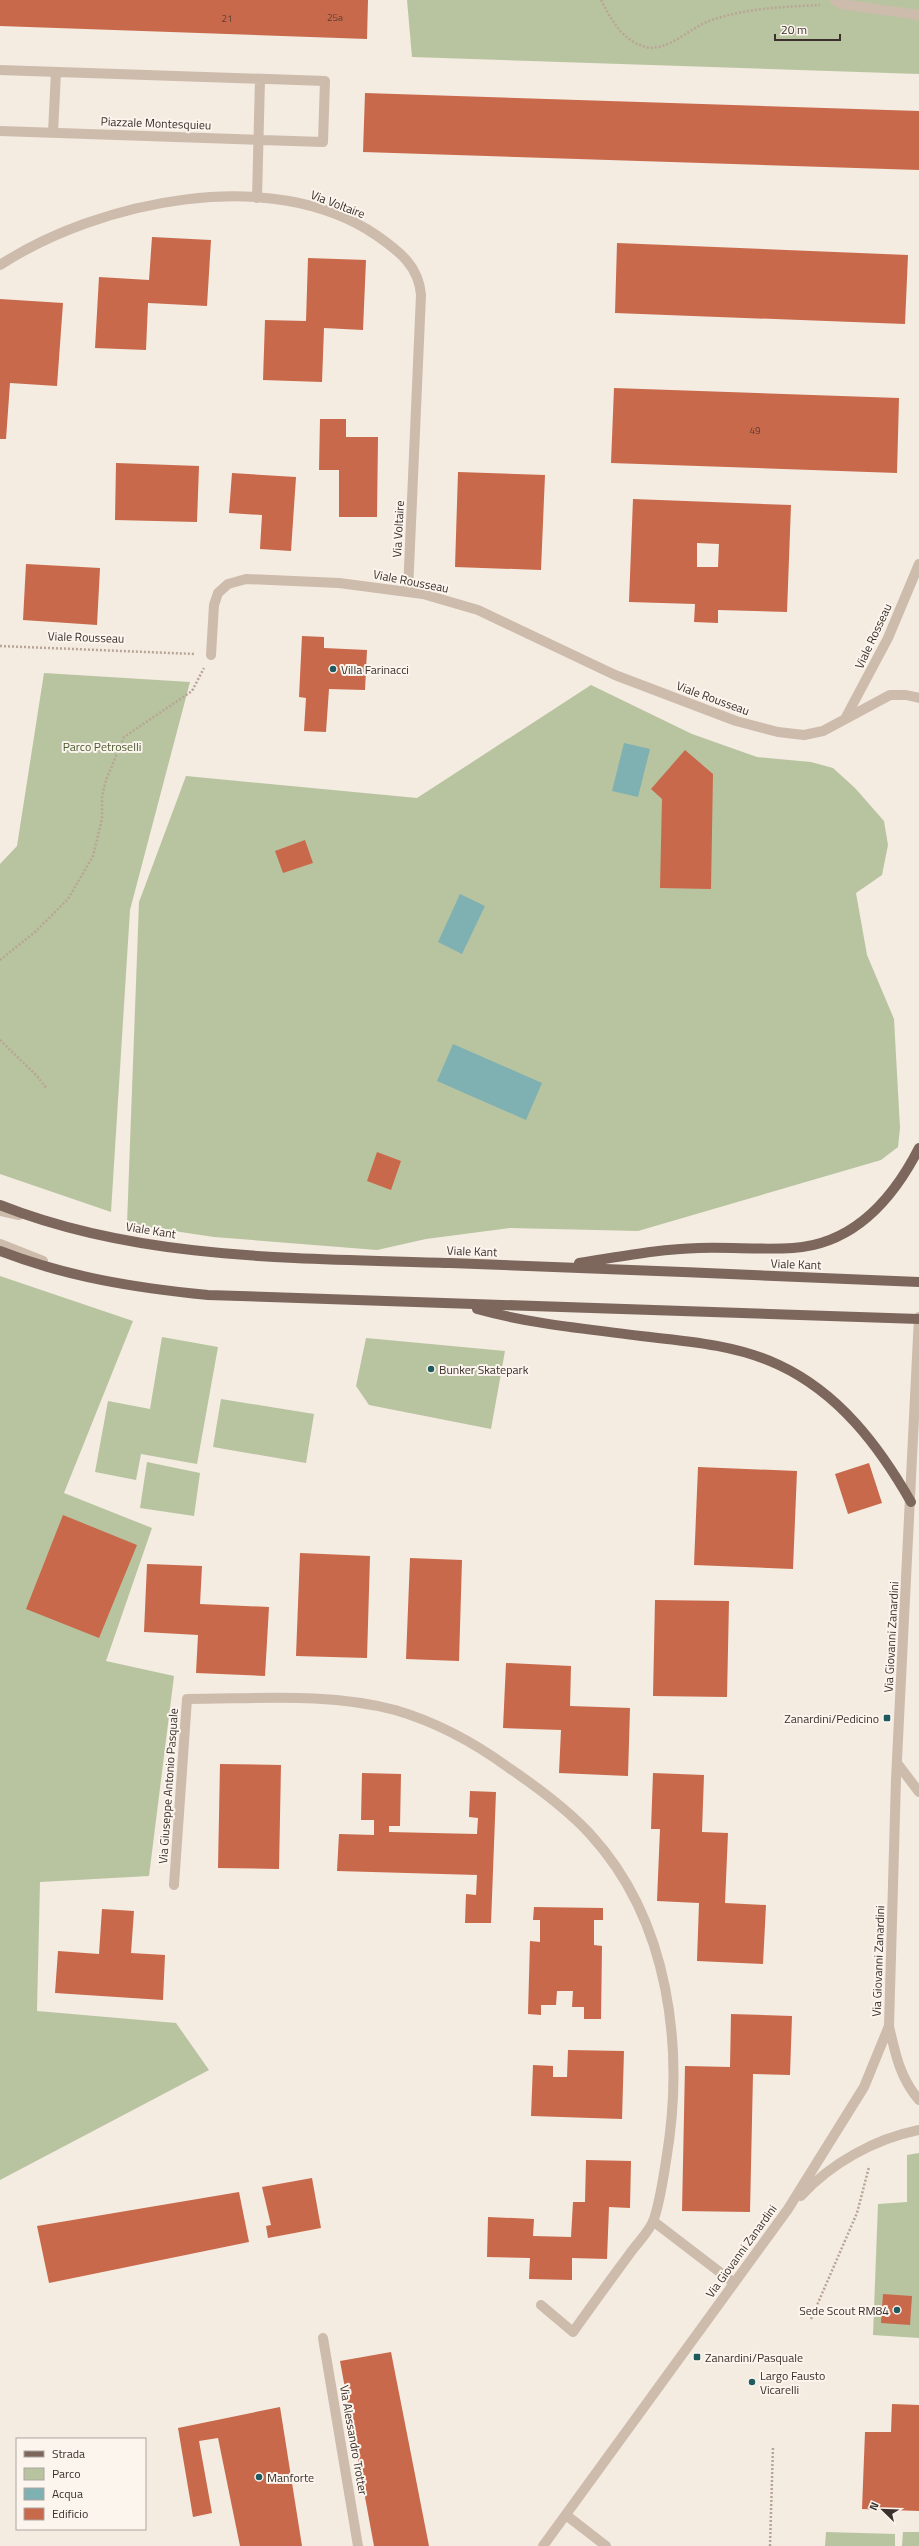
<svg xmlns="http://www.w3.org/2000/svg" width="919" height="2546" font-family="'Titillium Web',sans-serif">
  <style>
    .green { fill: #b8c4a0 }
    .water { fill: #7fb0b2 }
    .building { fill: #c8694b; fill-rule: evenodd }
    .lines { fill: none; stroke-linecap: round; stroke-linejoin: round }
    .path { stroke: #b9a596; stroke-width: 2.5; stroke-dasharray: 2 2; stroke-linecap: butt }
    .pedestrian { stroke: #cdbbac; stroke-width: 10 }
    .minor { stroke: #cdbbac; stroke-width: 10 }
    .tertiary { stroke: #cdbbac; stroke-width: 10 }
    .primary { stroke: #7d675c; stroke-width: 10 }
    .poi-dot { fill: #1f5a5e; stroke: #fbf5ee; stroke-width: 1.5 }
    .labels { text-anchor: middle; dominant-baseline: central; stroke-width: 4; stroke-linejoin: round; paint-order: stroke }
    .number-label { font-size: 10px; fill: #5e3e33 }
    .street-label { font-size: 12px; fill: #3b302b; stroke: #fbf5ee }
    .poi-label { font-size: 12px; fill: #3b302b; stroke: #fbf5ee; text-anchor: start }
    .park-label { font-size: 12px; fill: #4a5a2e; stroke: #fbf5ee }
  </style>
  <rect width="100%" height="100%" fill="#f4ebe1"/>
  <path class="green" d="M407 0H919V74L412 57Z
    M44 673 190 682 130 910 111 1212 0 1174V864L17 846Z
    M591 685 692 734 757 757 811 762 833 768 855 788 884 821 888 845 882 875 856 893 867 955 894 1019 900 1128 898 1147 881 1160 638 1231 510 1228 426 1239 377 1250 214 1237 127 1224 139 902 186 776 417 798Z
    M0 1276 133 1321 64 1493 152 1528 106 1661 174 1676 149 1876 40 1882 37 2011 176 2023 209 2070 0 2180Z
    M162 1337 218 1347 197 1464 141 1454 136 1480 95 1472 108 1401 150 1409Z
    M366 1338 505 1351 491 1429 369 1405 356 1386Z
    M221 1399 314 1414 306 1463 213 1447Z
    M147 1462 200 1473 194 1516 140 1508Z
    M919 2153V2338L873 2335 878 2204 907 2202V2155Z
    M826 2532 895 2534V2546H825Z
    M903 2532H919V2546H902Z"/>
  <path class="water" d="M624 743 650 749 638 797 612 791Z
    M460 894 485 906 462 954 438 942Z
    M453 1044 542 1083 526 1120 437 1081Z"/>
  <path class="building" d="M0 0H368L367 39 0 26Z
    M365 93 919 111V170L363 152Z
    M152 237 211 240 207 306 148 303 146 350 95 348 99 277 149 280Z
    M617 243 908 255 905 324 615 313Z
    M308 258 366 260 363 330 324 328 322 382 263 380 265 320 306 321Z
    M0 299 63 303 57 386 10 383 6 439H0Z
    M614 388 899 398 897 473 611 463Z
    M320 419H346V437H378L377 517H339V470H319Z
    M116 463 199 466 197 522 115 520Z
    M458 472 545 475 541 570 455 567Z
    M232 473 296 477 291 551 260 549 262 515 229 513Z
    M633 499 791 505 787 612 718 610V623L694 622 695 604 629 602ZM697 543 719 544 718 567H697Z
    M26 564 100 568 97 625 23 620Z
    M302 636 324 637V648L367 650 365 690 329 689 326 732 304 731 306 698 299 697Z
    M685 750 713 774 711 889 660 888 662 799 651 789Z
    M305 840 313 863 283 873 275 851Z
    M377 1152 401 1161 391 1190 367 1181Z
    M869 1463 882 1503 848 1514 835 1474Z
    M698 1467 797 1471 793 1569 694 1565Z
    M63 1515 137 1545 99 1638 26 1609Z
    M300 1553 370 1556 367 1658 296 1656Z
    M410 1558 462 1560 459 1661 406 1659Z
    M147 1564 202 1566 200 1604 269 1607 265 1676 196 1673 198 1635 144 1632Z
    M655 1600 729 1601 727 1697 653 1696Z
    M506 1663 571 1666 570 1706 630 1708 628 1776 559 1773 561 1730 503 1728Z
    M220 1764 281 1765 279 1869 218 1868Z
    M362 1773 401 1774 400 1826H389V1832L477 1834 478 1818 469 1817 470 1791 496 1792 491 1923H465L466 1894 476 1895 477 1875 337 1871 339 1834 374 1835V1820H361Z
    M653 1773 704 1775 702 1832 728 1833 725 1903 766 1905 763 1964 697 1961 699 1903 657 1901 660 1829H651Z
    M534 1907 603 1908V1920H594V1945L602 1946 601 2019H584V2007H572L573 1991H557L556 2005H541V2015L528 2014 530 1941 540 1942V1920H533Z
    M102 1909 134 1911 131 1953 165 1955 163 2000 55 1993 58 1951 99 1954Z
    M731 2014 792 2016 790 2075 753 2074 750 2212 682 2211 685 2066 730 2067Z
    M568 2050 624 2051 622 2119 531 2116 533 2065 553 2066V2077H567Z
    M586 2160 631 2161 630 2208 609 2207 607 2259 572 2258V2280L529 2279 530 2258 487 2257 488 2217 534 2219 533 2236 571 2237 573 2202H585Z
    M312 2178 321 2228 268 2238 266 2226 271 2225 262 2187Z
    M239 2192 249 2242 49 2283 37 2226Z
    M883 2294 912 2296 910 2325 881 2323Z
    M391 2352 429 2546H374L340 2361Z
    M892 2404 919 2405V2511L862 2509 865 2432H891Z
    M280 2407 302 2546H240L218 2438 199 2441 212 2513 193 2517 178 2428Z"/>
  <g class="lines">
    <path class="path" d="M601 0C611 19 622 41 646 47 667 52 690 28 709 21 745 8 783 7 820 5
      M0 646 195 654
      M0 960 35 932 68 899 93 856 102 819V796L106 780 124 737 192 691 204 668
      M0 1040 37 1076 47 1089
      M811 2319 857 2213 869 2167
      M770 2546 773 2446"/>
    <path class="pedestrian" d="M835 0 841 4 919 15"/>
    <path class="minor" d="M0 70 325 81 323 142 0 131
      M53 133 56 72
      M257 198 260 79
      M0 265C99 201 272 164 376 235 399 251 419 266 421 295L408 591
      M211 655 214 605 218 593 228 584 246 579 339 583 423 594 478 610 615 675 736 721 778 732 804 735 823 731 890 695H906L919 698
      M846 717 888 638 919 564
      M0 1211 19 1215
      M0 1244 43 1261
      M897 1763 919 1792
      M174 1885 187 1699C255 1699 328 1692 395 1710 436 1722 475 1743 509 1768 537 1787 567 1809 590 1834 670 1921 685 2049 666 2161 663 2180 660 2201 654 2219 650 2231 638 2242 631 2252 612 2278 592 2305 573 2332L541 2305
      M653 2221 734 2283
      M323 2338 358 2546
      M566 2515 606 2546"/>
    <path class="tertiary" d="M889 2026C895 2053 900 2078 919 2100
      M801 2196C831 2163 875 2139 919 2130
      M543 2546 788 2209 864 2087 889 2026 896 1779 919 1317"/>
    <path class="primary" d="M0 1205C141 1261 300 1258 450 1263 606 1269 763 1275 919 1282
      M0 1251C67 1277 136 1288 208 1295L919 1319
      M579 1263C619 1257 659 1249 699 1248 730 1247 762 1250 793 1248 854 1244 893 1199 919 1148
      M477 1309C531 1324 586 1329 641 1336 687 1341 737 1345 779 1365 839 1393 879 1446 911 1502"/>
  </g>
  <g class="poi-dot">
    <circle cx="333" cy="669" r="4"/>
    <circle cx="431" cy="1369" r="4"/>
    <rect x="883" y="1714" width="8" height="8" rx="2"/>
    <circle cx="897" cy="2310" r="4"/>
    <rect x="693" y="2353" width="8" height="8" rx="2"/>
    <circle cx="752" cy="2382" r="4"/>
    <circle cx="259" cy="2477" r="4"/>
  </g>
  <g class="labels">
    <g class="number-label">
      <text x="335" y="17">25a</text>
      <text x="227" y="18">21</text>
      <text x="755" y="430">49</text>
    </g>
    <g class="street-label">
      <text transform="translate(156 123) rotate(2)">Piazzale Montesquieu</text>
      <text transform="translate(338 204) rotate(21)">Via Voltaire</text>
      <text transform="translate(398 529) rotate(-87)">Via Voltaire</text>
      <text transform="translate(411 581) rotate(11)">Viale Rousseau</text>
      <text transform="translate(873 636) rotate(-65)">Viale Rosseau</text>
      <text transform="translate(86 637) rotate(2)">Viale Rousseau</text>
      <text transform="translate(713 698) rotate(20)">Viale Rousseau</text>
      <text transform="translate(151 1230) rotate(9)">Viale Kant</text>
      <text transform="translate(472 1251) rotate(2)">Viale Kant</text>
      <text transform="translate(796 1264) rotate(2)">Viale Kant</text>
      <text transform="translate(891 1637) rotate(-87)">Via Giovanni Zanardini</text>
      <text transform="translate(168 1786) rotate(-86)">Via Giuseppe Antonio Pasquale</text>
      <text transform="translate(878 1961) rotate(-88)">Via Giovanni Zanardini</text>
      <text transform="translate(741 2251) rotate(-54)">Via Giovanni Zanardini</text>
      <text transform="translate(354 2440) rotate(80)">Via Alessandro Trotter</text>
    </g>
    <g class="poi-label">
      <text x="341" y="669">Villa Farinacci</text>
      <text x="439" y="1369">Bunker Skatepark</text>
      <text x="879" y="1718" text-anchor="end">Zanardini/Pedicino</text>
      <text x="889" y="2310" text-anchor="end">Sede Scout RM84</text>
      <text x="705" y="2357">Zanardini/Pasquale</text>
      <text x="760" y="2375">Largo Fausto<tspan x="760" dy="14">Vicarelli</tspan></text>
      <text x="267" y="2477">Manforte</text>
    </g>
    <g class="park-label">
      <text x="102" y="746">Parco Petroselli</text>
    </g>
  </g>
  <rect x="16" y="2438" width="130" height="92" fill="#fbf5ee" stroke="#aea6a0"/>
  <rect x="24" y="2451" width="20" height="6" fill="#7d675c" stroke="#aea6a0"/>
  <text x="52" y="2458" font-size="12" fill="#3b302b">Strada</text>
  <rect x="24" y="2468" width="20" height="12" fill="#b8c4a0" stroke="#aea6a0"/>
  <text x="52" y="2478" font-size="12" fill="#3b302b">Parco</text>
  <rect x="24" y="2488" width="20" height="12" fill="#7fb0b2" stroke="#aea6a0"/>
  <text x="52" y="2498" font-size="12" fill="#3b302b">Acqua</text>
  <rect x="24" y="2508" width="20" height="12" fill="#c8694b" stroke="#aea6a0"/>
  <text x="52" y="2518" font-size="12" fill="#3b302b">Edificio</text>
  <g transform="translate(883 2510) rotate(293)" stroke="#fbf5ee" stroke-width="3" paint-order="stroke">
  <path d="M0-3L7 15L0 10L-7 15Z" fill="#3b302b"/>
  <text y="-6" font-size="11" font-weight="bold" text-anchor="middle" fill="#3b302b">N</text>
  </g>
  <path d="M775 34v6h65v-6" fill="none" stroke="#3b302b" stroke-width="2"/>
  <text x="781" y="34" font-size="12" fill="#3b302b" stroke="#fbf5ee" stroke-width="3" paint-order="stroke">20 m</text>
</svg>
